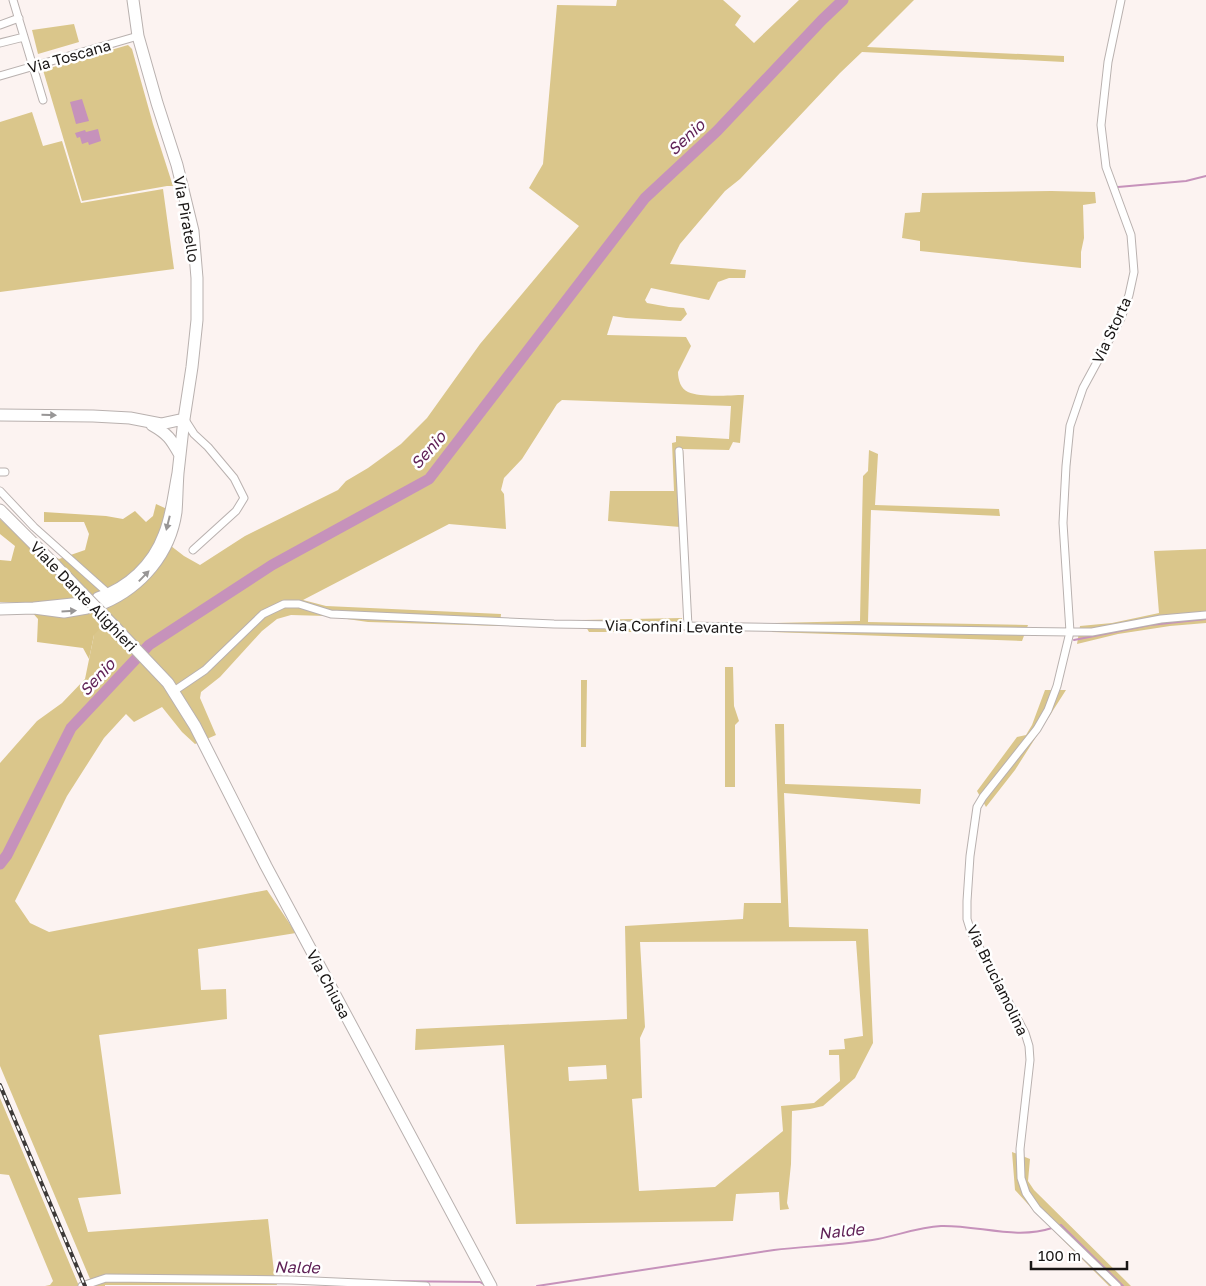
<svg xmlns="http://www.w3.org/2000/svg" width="1206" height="1286" font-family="'Golos Text',sans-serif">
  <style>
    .green { fill: #dac68b; fill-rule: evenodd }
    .forest { fill: #d8c385 }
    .water { fill: #c692bb }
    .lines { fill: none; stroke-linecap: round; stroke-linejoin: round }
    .stream { stroke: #c692bb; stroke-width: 2 }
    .river { stroke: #c692bb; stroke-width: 11 }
    .minor-casing { stroke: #b9b1af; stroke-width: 9 }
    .primary-casing { stroke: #b9b1af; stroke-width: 13 }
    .minor { stroke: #fff; stroke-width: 7 }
    .primary { stroke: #fff; stroke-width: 11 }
    .rail-casing { stroke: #3d3938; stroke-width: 4 }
    .rail { stroke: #fff; stroke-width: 2; stroke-dasharray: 5.5; stroke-linecap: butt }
    .primary-bridge-casing { stroke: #b9b1af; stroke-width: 13; stroke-linecap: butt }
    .primary-bridge { stroke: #fff; stroke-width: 11 }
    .oneway { fill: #989696 }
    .labels { text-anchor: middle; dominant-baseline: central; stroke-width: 5; stroke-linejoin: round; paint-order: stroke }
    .street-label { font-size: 15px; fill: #191615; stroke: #fff }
    .water-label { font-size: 16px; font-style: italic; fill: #602257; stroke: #fff }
  </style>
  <rect width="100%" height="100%" fill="#fcf3f1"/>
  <path class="green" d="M617 0H723L741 16 735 25 754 43 799 0H914L867 47 1064 56V62L862 52 840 73 740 179 725 191 680 244 670 264 746 270 745 278H729L718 282 709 300 651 288 645 300 647 303 669 307 684 308 687 314 681 321 626 318 613 316 607 335 686 337 691 346 678 372C678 380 681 389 688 392 701 398 730 395 744 395L740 443 733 442 729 450 683 449 687 537H680V527L608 521 610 491H674L672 443 676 442V436L729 439 731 406 562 400 557 404 522 459 504 478 501 490 504 494 506 529 449 524 303 600 326 606 501 614 500 626 368 622 326 616 291 615 277 619 262 631 220 677 201 692 200 698 216 735 195 744 182 732 162 707 134 722 126 714 104 738 67 796 15 901 30 923 49 932 267 890 296 933 198 949 201 990 226 989 227 1019 99 1035 121 1194 78 1198 88 1232 268 1219 274 1272 277 1285H105V1286H93L0 1066V763L37 721 62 703 85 679 94 635 79 600 171 546 184 556 200 565 245 536 338 490 346 481 368 468 401 444 427 418 480 344 579 226 529 188 543 164 557 5 616 6Z
    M74 24 79 42 38 54 32 30Z
    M128 45 132 49 153 124 173 186H167L82 201 43 70Z
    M32 112 43 146 62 141 81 203 163 189 174 269 0 292V122Z
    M1051 191 1095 192 1096 203 1083 205 1084 238 1081 252V268L920 251V241L902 238 905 213 920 212 922 193Z
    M869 450 878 454 875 505 999 509 1000 516 871 510 868 622 1028 625 1022 641 772 632 774 623 860 621 863 476 868 471Z
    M1206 549V623L1170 626 1118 634 1077 644 1080 626 1112 623 1159 613 1154 551Z
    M682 618 681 632H589L582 620Z
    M725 667H733L734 706 739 721 735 725V787H725Z
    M581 680H587L586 747H581Z
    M1045 690H1066L1015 770 986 807 977 791 1017 737 1026 735 1032 725Z
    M775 724H784L785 784 921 789 920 804 784 793 789 927 868 929 873 1043 855 1078 823 1106 810 1109 792 1111 791 1164 787 1203 789 1209 780 1210 779 1192 736 1194 733 1221 516 1224 504 1045 415 1050 416 1029 627 1019 625 926 743 919 744 903H781ZM856 941 863 1036 844 1039 845 1049 829 1050V1055H839L840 1081 814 1103 781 1106 783 1131 715 1187 639 1191 632 1099 642 1098 640 1038 645 1027 640 942ZM606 1065 607 1079 569 1081 568 1067Z
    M0 1098 79 1286H45L50 1285 53 1281 9 1175 0 1174Z
    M1012 1152 1030 1159 1028 1181 1034 1190 1131 1286H1109L1035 1212 1015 1190Z"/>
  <path class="forest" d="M156 504 167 509 162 531 145 559 132 578 110 589 79 600 103 625 94 635 89 659 83 648 37 642 38 619 24 603 0 602V560L11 561 15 546 0 534V519L11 529 59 559 85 550 89 534 84 522H44V512L106 516 123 519 135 511 146 522 153 516Z"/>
  <path class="water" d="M82 99 89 121 76 124 70 102Z
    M98 129 101 141 89 145 88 142 82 144 80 137 77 138 75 133 85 130 86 132Z"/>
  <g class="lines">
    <path class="stream" d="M1118 187 1186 181 1206 176
      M1074 640 1150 625 1206 619
      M1059 1226 1061 1225 1123 1286
      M383 1281 480 1282 485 1285
      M537 1286 774 1250C809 1246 844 1245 878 1239 899 1235 919 1227 941 1226 978 1225 1016 1240 1052 1228"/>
    <path class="river" d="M0 864 7 855 71 728 149 645 272 565 429 479 645 198 717 131 822 20 843 0"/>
    <g class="minor-casing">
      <path id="minor" d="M13 0 43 100
        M0 25 19 18
        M0 43 24 37
        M0 76 138 36
        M185 420 194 434 208 447 234 478 244 498 236 511 193 550
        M679 451 688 626
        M0 472H5
        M0 491 34 527 109 594
        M174 691 205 670 263 614 284 604H299L331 614 554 624 1070 632H1092L1161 619 1206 615
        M82 1286 106 1278 292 1280 426 1286
        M1117 1286 1037 1209 1026 1193 1021 1178 1020 1149 1030 1060 1029 1046 1025 1033 971 932 967 919V901L970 856 977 807 983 797 1037 729 1048 710 1057 686 1070 632 1063 523 1066 466 1070 426 1083 388 1121 318 1129 295 1134 272 1131 235 1106 167 1101 125 1108 62 1121 0"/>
    </g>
    <g class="primary-casing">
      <path id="primary" d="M133 0 138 36 157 103 177 165 193 231 197 278V320L192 367 184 419 178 473
        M0 415 93 416 130 418 161 424 184 419
        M152 425C168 434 171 439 180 455
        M0 510 56 566
        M98 598C128 588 153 565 164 535 172 516 174 493 178 473 177 486 177 500 176 512 170 554 141 587 104 603
        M82 603 34 608 64 612 87 608
        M0 609 34 608
        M113 625 168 683 195 726 266 866 491 1286"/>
    </g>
    <use href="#minor" class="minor"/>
    <use href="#primary" class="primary"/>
    <g class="rail-casing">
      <path id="rail" d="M0 1085 85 1286"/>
    </g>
    <use href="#rail" class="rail"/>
    <g class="primary-bridge-casing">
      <path id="primary-bridge" d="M56 566 113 625"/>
    </g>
    <use href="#primary-bridge" class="primary-bridge"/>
  </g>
  <defs><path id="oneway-solid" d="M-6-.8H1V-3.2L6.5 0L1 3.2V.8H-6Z" transform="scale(1.25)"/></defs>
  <g class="oneway">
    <use href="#oneway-solid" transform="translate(49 415) rotate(1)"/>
    <use href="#oneway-solid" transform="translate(168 523) rotate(104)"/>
    <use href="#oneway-solid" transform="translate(144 576) rotate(-46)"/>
    <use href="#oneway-solid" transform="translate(69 611) rotate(-4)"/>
  </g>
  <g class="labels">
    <g class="street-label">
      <text transform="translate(69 56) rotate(-16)">Via Toscana</text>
      <text transform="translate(187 219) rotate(80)">Via Piratello</text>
      <text transform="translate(1111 330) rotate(-65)">Via Storta</text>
      <text transform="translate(84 596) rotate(46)">Viale Dante Alighieri</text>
      <text transform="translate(674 626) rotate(1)">Via Confini Levante</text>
      <text transform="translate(998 980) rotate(64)">Via Bruciamolina</text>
      <text transform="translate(329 984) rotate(62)">Via Chiusa</text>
    </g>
    <g class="water-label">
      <text transform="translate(686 137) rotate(-43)">Senio</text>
      <text transform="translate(428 450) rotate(-49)">Senio</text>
      <text transform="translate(97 677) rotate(-47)">Senio</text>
      <text transform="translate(841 1231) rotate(-6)">Nalde</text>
      <text transform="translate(297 1267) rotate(1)">Nalde</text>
    </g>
  </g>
  <path d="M1031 1261v8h96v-8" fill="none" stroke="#191615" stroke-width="2.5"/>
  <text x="1038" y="1261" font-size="15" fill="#191615" stroke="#ffffff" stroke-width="4" paint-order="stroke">100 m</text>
</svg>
